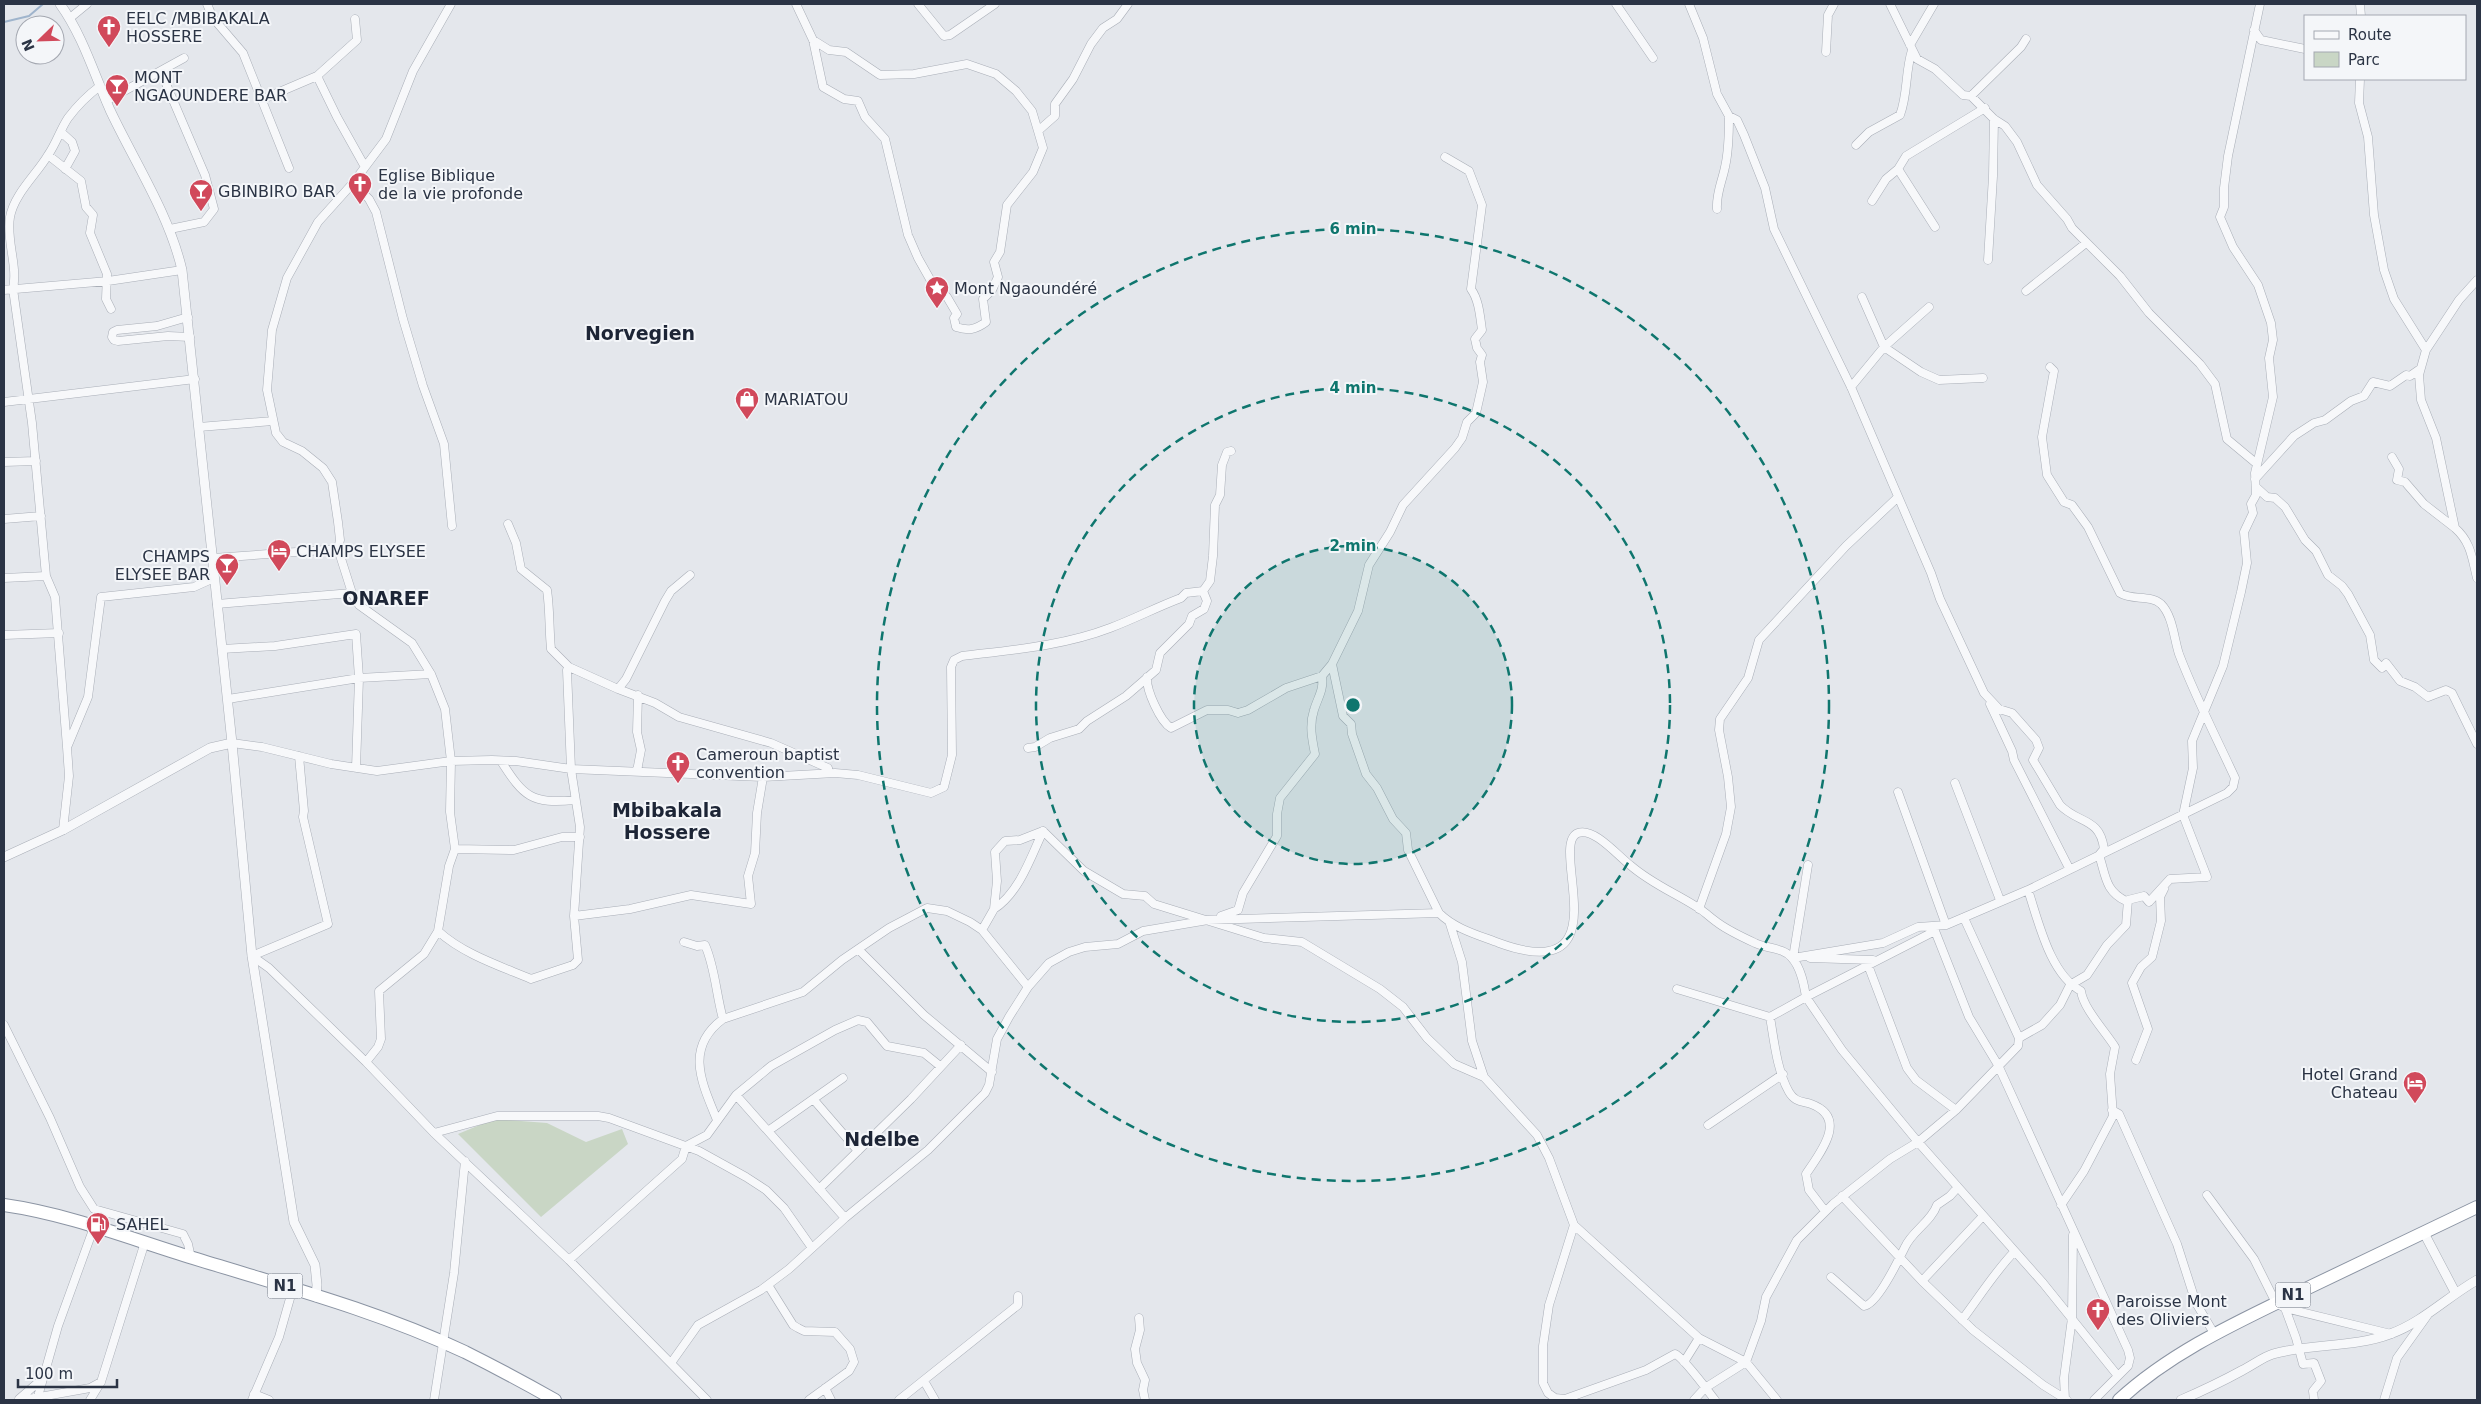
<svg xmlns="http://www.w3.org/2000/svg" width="2481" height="1404" font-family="'DejaVu Sans',sans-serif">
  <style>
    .green { fill: #c9d6c5 }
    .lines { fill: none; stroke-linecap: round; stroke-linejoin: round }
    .stream { stroke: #9fb4cc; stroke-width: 2 }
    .minor-casing { stroke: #a9aeb7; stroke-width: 9 }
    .tertiary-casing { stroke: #a9aeb7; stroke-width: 10 }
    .trunk-casing { stroke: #8b94a3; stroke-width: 14 }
    .minor { stroke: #f7f8fa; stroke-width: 8 }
    .tertiary { stroke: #f7f8fa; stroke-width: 9 }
    .trunk { stroke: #fff; stroke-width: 12 }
    .ring { fill: none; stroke: #0f766e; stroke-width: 2.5; stroke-dasharray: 9 6 }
    .labels { text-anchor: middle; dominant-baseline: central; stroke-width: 4; stroke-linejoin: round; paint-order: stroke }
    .shield { fill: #f4f6f9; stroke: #676e7b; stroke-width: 1 }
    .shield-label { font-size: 15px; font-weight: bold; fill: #2b3445 }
    .poi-label { font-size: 16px; fill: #2b3445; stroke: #f4f6f9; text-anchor: start }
    .quarter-label { font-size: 19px; font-weight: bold; fill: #1d2536; stroke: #f4f6f9 }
    .centre { fill: #0f766e; stroke: #f4f6f9; stroke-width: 2.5 }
    .ring-label { font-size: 15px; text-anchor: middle; font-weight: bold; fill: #0f766e; stroke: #f4f6f9; stroke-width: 4; stroke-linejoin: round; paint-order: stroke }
  </style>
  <rect width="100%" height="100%" fill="#e4e7ec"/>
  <path class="green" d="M494 1119 547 1123 586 1142 622 1129 628 1144 541 1217 458 1134Z"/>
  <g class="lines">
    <path class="stream" d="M4 22 29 16 43 4"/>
    <g class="minor-casing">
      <path id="minor" d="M207 4 213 18 243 53 289 168
        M796 4 813 40 823 87 844 99 858 101 865 117 885 139 908 235 918 258 931 281 947 297 957 314 954 318 956 327C968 331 975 330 986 322L983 299 992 290 998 277 994 262 1000 252 1007 205 1033 172 1043 148 1038 131 1055 116V104L1073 79 1091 44 1103 28 1117 19 1128 4
        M918 4 944 36 950 35 995 4
        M1616 4 1653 58
        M1689 4 1703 38 1717 94 1729 116 1737 120 1744 135 1765 188 1774 229 1851 387 1931 573 1940 599 1984 693 1999 709 2012 713 2036 740 2039 748 2033 760 2060 805C2078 824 2100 817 2104 849L2099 855C2106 876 2105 891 2126 901L2128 900
        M1890 4 1917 59 1935 69 1963 95 1971 96 1994 119 2005 126 2017 142 2037 185 2067 219 2072 228 2120 276 2149 313 2200 364 2215 384 2227 439 2257 464
        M2360 4 2361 16
        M70 18 87 4
        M2254 30 2261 40 2305 49
        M813 40 829 50 846 52 880 75 914 74 967 64 996 74 1016 91 1032 111 1038 131
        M1910 45 1934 4
        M1826 52 1828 15 1834 4
        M161 72 205 175 214 209 204 222 170 229
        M317 76 357 40 355 19
        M2360 79 2359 103 2368 137 2374 215 2384 270 2394 299 2426 350 2419 375 2421 400 2436 438 2455 528C2471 542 2472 558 2477 578
        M1971 96 2021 47 2026 39
        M263 99 317 76 337 117 365 167
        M106 101 184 58
        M61 132 72 142 75 151 65 169
        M1856 145 1869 132 1900 115C1908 94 1905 72 1912 50
        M48 155 81 181 86 207 93 215 90 233 107 274 106 299 111 309
        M353 183 369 199 376 212 403 319 423 386 444 444 452 526
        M1872 201 1886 179 1898 169
        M1717 209C1716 193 1722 182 1725 167 1729 150 1729 133 1729 116
        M1935 227 1898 169 1906 156 1985 108
        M1988 260 1993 176 1994 119
        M4 290 108 281 182 270
        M2026 291 2086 243
        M1862 297 1884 347 1921 372 1939 380 1983 378
        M188 317 157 326 117 330 113 332 112 337 114 340 118 341 168 336 190 337
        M2426 350 2459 300 2477 280
        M1851 387 1884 347 1929 307
        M4 402 195 379
        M199 427 273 421
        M2392 457 2399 469 2397 480 2405 482 2424 504 2455 528
        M4 462 36 461
        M2255 479 2294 436 2314 423 2325 420 2351 401 2364 396 2373 382 2390 386 2406 375 2410 376 2420 369
        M2256 487 2267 497 2275 498 2285 507 2305 540 2316 551 2328 575 2342 586 2348 594 2370 635 2374 660 2382 668 2386 663 2400 681 2415 687 2428 697 2446 690 2452 693 2477 744
        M4 519 41 516
        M508 524 516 543 521 569 547 590C550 610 549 629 551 649L569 667
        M213 558 338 549
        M4 578 46 576
        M217 604 352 593
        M4 635 59 633
        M222 649 275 646 356 634 359 678 356 768
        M1147 677C1146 690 1160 721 1171 728L1207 710H1228L1238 713 1248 710 1286 688 1322 676
        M618 689 626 679 665 601 671 591 690 575
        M228 699 359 678 431 674
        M1990 704 2012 751 2014 760 2069 868
        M232 743 262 747 331 764 377 771 451 761 492 760 516 761 571 769 763 777 835 773 858 775 931 793 944 787 952 755 951 667 954 660 962 656C1011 650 1063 646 1110 628 1134 619 1157 607 1181 598L1186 593 1203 591
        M68 745 88 697 101 597 194 587 214 578
        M1028 748 1035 747 1050 738 1079 729 1087 721 1126 696 1156 670 1160 653 1189 624 1192 616 1204 609 1207 601 1203 591 1210 581 1213 556 1215 505 1220 495 1222 465 1227 452 1231 451
        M501 761C524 797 531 804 575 800
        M637 771 641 750 637 732 638 695
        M1955 783 2000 900
        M1898 792 1946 925
        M63 830 69 776 67 747 55 597 46 576 32 423 13 289C18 265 6 241 10 217 14 194 37 174 48 155 56 144 60 130 68 118 77 106 88 95 100 86
        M455 849 514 850 562 837H580
        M1808 865 1793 958 1883 943 1918 927 1946 925 2028 890C2039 923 2050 974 2081 991 2083 1008 2105 1031 2115 1047L2110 1074 2113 1116 2084 1171 2061 1205
        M2028 890 2227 793 2233 787 2235 778C2216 737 2195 696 2179 654 2174 639 2173 616 2161 604 2150 594 2132 601 2120 593L2088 527 2072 505 2064 502 2047 475 2042 437 2054 371 2050 367
        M994 909C1019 893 1031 857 1043 831
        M1699 909 1726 834 1731 807 1728 777 1719 730 1720 719 1748 678 1759 640 1846 546 1897 498
        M1439 913 1408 850 1406 833 1393 819 1377 788 1366 774 1352 734 1351 724 1343 716 1332 664 1358 611 1369 565 1390 532 1403 505 1455 448 1462 438 1467 422 1476 413 1483 382 1480 362 1482 355 1477 348 1475 339 1482 330C1480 316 1479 300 1471 289L1482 205 1469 171 1445 157
        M574 916 630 909 691 895 751 904 748 876 755 853 757 813 763 777
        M1221 916 1238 910 1243 893 1277 836V814L1280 798 1315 754C1312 739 1309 725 1314 710 1318 697 1324 690 1322 676L1332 664
        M1964 918 2019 1038
        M1450 924 1462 962 1472 1041 1484 1077 1537 1135 1549 1158 1574 1225 1549 1305 1543 1346V1383L1548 1393 1555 1398 1565 1399 1646 1370 1675 1354C1683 1357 1708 1391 1715 1400
        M982 930 994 909 997 881 995 852 1005 841 1020 840 1043 831 1084 871 1123 894 1145 896 1154 904 1264 938 1302 942 1380 989 1403 1007 1427 1038 1454 1064 1484 1077
        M438 931C463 954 500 966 531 979L573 965 578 960 574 916 580 827 571 769 567 670 569 667 618 689 655 703 679 717 771 743 828 768 829 773
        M684 942 697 946 705 945C715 967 716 994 723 1019
        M859 950 924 1015 992 1072
        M252 956 269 968 366 1062 434 1133 569 1260 707 1400
        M252 956 328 924 303 817 304 811 299 756
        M1810 958 1873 960
        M1868 965 1907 1068 1916 1080 1956 1110
        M1677 989 1770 1017
        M4 1025 50 1118 80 1187 94 1209 183 1234 188 1244 191 1258
        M2136 1060 2148 1029 2132 983 2141 967 2152 957 2161 921 2160 897 2164 889
        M366 1062 378 1047 381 1039 379 991 424 954 438 931 449 866 455 849 450 812 451 761 445 709 431 674 412 643 359 605 352 593 338 549 340 540 338 522 332 482 323 468 302 451 283 442 276 433 267 390 272 330 287 278 318 222 353 183 386 139 413 71 451 4
        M736 1095 771 1066 835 1030 858 1020 867 1022 887 1046 924 1053 940 1066
        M814 1100 858 1151
        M2112 1110 2119 1114 2177 1244 2196 1303 2215 1335
        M717 1120C702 1083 684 1048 723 1019L803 992 842 960 889 928 927 908 947 911 970 922 982 930 1028 987
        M1708 1125 1783 1074
        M768 1131 843 1078
        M434 1133 497 1116H598L609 1118 699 1151 746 1177 766 1190 784 1208 812 1248
        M819 1189 911 1099 961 1045
        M2207 1195 2254 1259 2276 1303 2285 1308 2296 1338 2303 1364 2314 1363 2321 1381 2313 1391 2314 1400
        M1842 1196 1922 1281 1973 1330 2043 1385 2067 1400
        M1825 1211 1809 1190 1806 1174C1820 1153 1849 1118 1811 1104 1801 1101 1795 1102 1789 1092 1777 1071 1774 1040 1770 1017L1806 997 1842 1050 1918 1142 2043 1283 2118 1376
        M1574 1225 1699 1338 1746 1362 1777 1400
        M569 1260 682 1159 686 1146 707 1135 736 1095 845 1218
        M1831 1277 1864 1306C1877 1305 1899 1259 1905 1247 1912 1231 1931 1222 1937 1205L1950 1196 1958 1187
        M1922 1281 1983 1216
        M768 1285 793 1325 798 1328 804 1331 835 1332 850 1349 854 1362 849 1371 809 1400
        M2285 1308 2391 1334
        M1139 1318 1140 1330 1135 1349 1137 1363 1145 1380 1143 1390 1145 1400
        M1962 1320C1980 1296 1994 1273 2014 1252
        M1684 1362 1699 1338
        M671 1363 698 1325 761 1290 789 1269 845 1218 928 1150 985 1093 989 1085 997 1039 1009 1017 1028 987 1049 963 1069 952 1085 947 1118 944 1143 931 1208 920 1439 913C1455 929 1478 935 1499 943 1625 989 1547 844 1578 833 1594 827 1618 856 1630 865 1653 885 1676 893 1700 909 1706 913 1712 919 1718 923 1729 931 1742 937 1755 943 1767 949 1783 947 1792 958 1801 968 1804 984 1806 997L1935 931 1969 1017 1998 1065 2128 1350 2130 1358 2128 1366 2094 1400
        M924 1381 935 1400
        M825 1388 831 1400
        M254 1394 269 1400
        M19 1399 41 1380
        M23 1400 90 1388 101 1382
        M37 1400 58 1326 94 1227
        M90 1400 101 1382 145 1242
        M252 1400 279 1337 293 1288
        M434 1400 454 1273 465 1161
        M899 1400 1018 1305V1296
        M1694 1400 1705 1388 1746 1362 1761 1321 1766 1297 1797 1240 1833 1204 1890 1159 1918 1142 1956 1110 2018 1046 2019 1038 2042 1025 2060 1005 2070 985 2087 975 2107 945 2126 925 2128 900 2144 896 2149 902 2170 879 2207 877 2183 815 2193 768 2192 741 2223 666 2241 592 2247 563 2244 532 2253 513 2251 504 2256 495 2255 473 2273 397 2269 358 2273 340 2271 323 2258 285 2233 247 2220 217 2224 207V188L2228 156 2260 4
        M2065 1400 2064 1378 2072 1318 2073 1235
        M2384 1400 2397 1358 2427 1316"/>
    </g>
    <g class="tertiary-casing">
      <path id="tertiary" d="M60 4C83 36 94 74 110 110 135 163 169 214 182 270L232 743 252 956 294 1222 315 1265 317 1285 316 1297
        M4 857 63 830 210 748 232 743
        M2424 1233 2455 1292
        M2181 1400C2202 1391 2223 1381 2243 1370 2253 1365 2263 1357 2273 1354 2312 1343 2353 1348 2390 1334 2423 1322 2447 1297 2477 1280"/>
    </g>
    <g class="trunk-casing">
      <path id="trunk" d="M4 1205C68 1214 131 1239 193 1258 284 1286 378 1311 465 1352 495 1367 525 1383 555 1400
        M2119 1400C2169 1354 2231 1325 2291 1296 2353 1266 2415 1237 2477 1207"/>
    </g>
    <use href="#minor" class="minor"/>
    <use href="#tertiary" class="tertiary"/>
    <use href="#trunk" class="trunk"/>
  </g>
  <circle cx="1353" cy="705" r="159" fill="#0f766e" fill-opacity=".12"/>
  <g class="ring">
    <circle cx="1353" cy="705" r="159"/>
    <circle cx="1353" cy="705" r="317"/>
    <circle cx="1353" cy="705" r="476"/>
  </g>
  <defs>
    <g id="church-pin" transform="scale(1.25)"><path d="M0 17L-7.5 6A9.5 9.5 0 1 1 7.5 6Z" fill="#d1495b" stroke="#f4f6f9"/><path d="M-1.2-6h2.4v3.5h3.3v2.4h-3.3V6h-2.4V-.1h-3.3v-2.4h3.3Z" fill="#fff"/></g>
    <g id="bar-pin" transform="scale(1.25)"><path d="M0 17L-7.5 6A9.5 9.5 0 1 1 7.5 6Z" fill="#d1495b" stroke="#f4f6f9"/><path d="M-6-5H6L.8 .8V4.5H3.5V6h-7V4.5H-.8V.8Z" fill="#fff"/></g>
    <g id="sight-pin" transform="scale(1.25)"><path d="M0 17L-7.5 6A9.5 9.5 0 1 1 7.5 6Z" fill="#d1495b" stroke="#f4f6f9"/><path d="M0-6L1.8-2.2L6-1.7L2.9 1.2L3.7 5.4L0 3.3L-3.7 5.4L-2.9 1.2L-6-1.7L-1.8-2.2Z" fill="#fff"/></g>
    <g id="shop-pin" transform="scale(1.25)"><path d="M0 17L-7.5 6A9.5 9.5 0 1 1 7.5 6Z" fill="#d1495b" stroke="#f4f6f9"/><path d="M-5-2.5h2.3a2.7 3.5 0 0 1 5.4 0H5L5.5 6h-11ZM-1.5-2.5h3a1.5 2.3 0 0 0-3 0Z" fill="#fff"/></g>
    <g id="hotel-pin" transform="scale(1.25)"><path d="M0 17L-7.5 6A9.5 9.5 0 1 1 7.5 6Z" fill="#d1495b" stroke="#f4f6f9"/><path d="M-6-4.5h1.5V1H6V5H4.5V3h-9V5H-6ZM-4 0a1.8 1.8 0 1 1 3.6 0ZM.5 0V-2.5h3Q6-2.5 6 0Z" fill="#fff"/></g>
    <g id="fuel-pin" transform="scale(1.25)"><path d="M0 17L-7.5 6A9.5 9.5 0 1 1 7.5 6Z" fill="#d1495b" stroke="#f4f6f9"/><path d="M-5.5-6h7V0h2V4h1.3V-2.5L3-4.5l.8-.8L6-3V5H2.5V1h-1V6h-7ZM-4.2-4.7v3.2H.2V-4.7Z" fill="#fff"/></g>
  </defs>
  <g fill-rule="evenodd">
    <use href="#church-pin" x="109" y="27"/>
    <use href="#bar-pin" x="117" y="86"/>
    <use href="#church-pin" x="360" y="184"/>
    <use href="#bar-pin" x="201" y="191"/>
    <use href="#sight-pin" x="937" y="288"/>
    <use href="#shop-pin" x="747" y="399"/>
    <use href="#hotel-pin" x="279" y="551"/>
    <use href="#bar-pin" x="227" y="565"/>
    <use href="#church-pin" x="678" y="763"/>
    <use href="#hotel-pin" x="2415" y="1083"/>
    <use href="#fuel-pin" x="98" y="1224"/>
    <use href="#church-pin" x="2098" y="1310"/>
  </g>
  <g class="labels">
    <g class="shield">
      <rect x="267.5" y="1273.5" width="35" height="25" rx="4"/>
      <rect x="2275.5" y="1282.5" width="35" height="25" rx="4"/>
    </g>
    <g class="shield-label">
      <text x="285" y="1286">N1</text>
      <text x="2293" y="1295">N1</text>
    </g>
    <g class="poi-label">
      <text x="126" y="18">EELC /MBIBAKALA<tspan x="126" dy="18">HOSSERE</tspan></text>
      <text x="134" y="77">MONT<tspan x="134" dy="18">NGAOUNDERE BAR</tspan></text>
      <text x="378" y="175">Eglise Biblique<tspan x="378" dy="18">de la vie profonde</tspan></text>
      <text x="218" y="191">GBINBIRO BAR</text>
      <text x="954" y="288">Mont Ngaoundéré</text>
      <text x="764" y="399">MARIATOU</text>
      <text x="296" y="551">CHAMPS ELYSEE</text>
      <text x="210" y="556" text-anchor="end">CHAMPS<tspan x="210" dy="18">ELYSEE BAR</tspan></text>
      <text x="696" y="754">Cameroun baptist<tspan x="696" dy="18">convention</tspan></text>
      <text x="2398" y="1074" text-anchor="end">Hotel Grand<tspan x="2398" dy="18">Chateau</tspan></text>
      <text x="116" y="1224">SAHEL</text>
      <text x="2116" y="1301">Paroisse Mont<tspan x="2116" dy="18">des Oliviers</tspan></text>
    </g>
    <g class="quarter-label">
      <text x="640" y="333">Norvegien</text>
      <text x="386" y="598">ONAREF</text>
      <text x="667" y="810">Mbibakala<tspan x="667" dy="22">Hossere</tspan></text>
      <text x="882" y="1139">Ndelbe</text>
    </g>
  </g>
  <circle cx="1353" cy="705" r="8" class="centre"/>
  <g class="ring-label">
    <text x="1353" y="234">6 min</text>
    <text x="1353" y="393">4 min</text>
    <text x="1353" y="551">2 min</text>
  </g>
  <rect width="2481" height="1404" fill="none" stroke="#2b3445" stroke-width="10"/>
  <rect x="2304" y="15" width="162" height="65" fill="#f4f6f9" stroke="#a4a8b1"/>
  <rect x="2314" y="31" width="25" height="8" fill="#f7f8fa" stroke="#a4a8b1"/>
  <text x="2348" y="40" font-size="15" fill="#2b3445">Route</text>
  <rect x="2314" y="52" width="25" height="15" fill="#c9d6c5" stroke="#a4a8b1"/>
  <text x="2348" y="65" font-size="15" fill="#2b3445">Parc</text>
  <g transform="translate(40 40) rotate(247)"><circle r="24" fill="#f4f6f9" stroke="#a4a8b1"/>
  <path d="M0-4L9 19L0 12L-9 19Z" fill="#d1495b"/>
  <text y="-8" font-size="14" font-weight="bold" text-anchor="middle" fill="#2b3445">N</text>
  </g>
  <path d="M18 1379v8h99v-8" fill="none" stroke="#2b3445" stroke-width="2.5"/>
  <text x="25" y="1379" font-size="15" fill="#2b3445" stroke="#f4f6f9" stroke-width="4" paint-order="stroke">100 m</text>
</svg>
